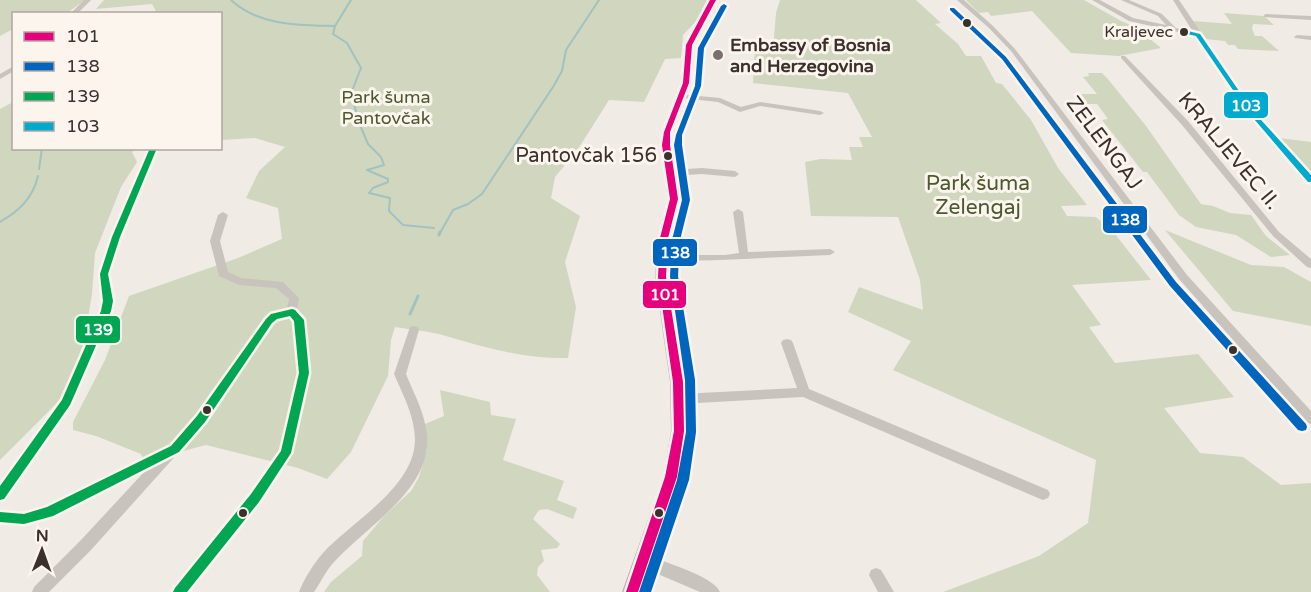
<svg xmlns="http://www.w3.org/2000/svg" width="1311" height="592" font-family="'Varela Round',sans-serif">
  <style>
    .green { fill: #d1d6bf }
    .lines { fill: none; stroke-linecap: round; stroke-linejoin: round }
    .stream-far1 { stroke: #a1c2c1; stroke-width: 2 }
    .stream { stroke: #a1c2c1; stroke-width: 3 }
    .minor { fill: #c9c3be; fill-rule: evenodd }
    .major { fill: #b8b1ad; fill-rule: evenodd }
    .bus-1-casing { stroke: #fbf5ee; stroke-width: 5 }
    .bus-2-casing { stroke: #fbf5ee; stroke-width: 5 }
    .bus-3-casing { stroke: #fbf5ee; stroke-width: 5 }
    .bus-4-casing { stroke: #fbf5ee; stroke-width: 5 }
    .bus-1 { fill: #e5007d; fill-rule: evenodd }
    .bus-2 { fill: #0065bd; fill-rule: evenodd }
    .bus-3 { fill: #00a651; fill-rule: evenodd }
    .bus-4 { fill: #00a9ce; fill-rule: evenodd }
    .bus-dot { fill: #3b302b; stroke: #fbf5ee; stroke-width: 2 }
    .poi-dot { fill: #7a716c; stroke: #fbf5ee; stroke-width: 2 }
    .labels { text-anchor: middle; dominant-baseline: central; stroke-width: 6; stroke-linejoin: round; paint-order: stroke }
    .far-bus-label { font-size: 16px; fill: #3b302b; stroke: #fbf5ee; text-anchor: end }
    .far-poi-label { font-size: 18px; font-weight: bold; fill: #3b302b; stroke: #fbf5ee; text-anchor: start }
    .far-park-label { font-size: 18px; fill: #4a5a2e; stroke: #fbf5ee }
    .bus-label { font-size: 20px; fill: #3b302b; stroke: #fbf5ee; text-anchor: end }
    .street-label { font-size: 21px; fill: #3b302b; stroke: #fbf5ee }
    .park-label { font-size: 21px; fill: #4a5a2e; stroke: #fbf5ee }
    .line-badge { stroke: #fbf5ee; stroke-width: 2 }
    .badge-label { font-size: 16px; text-anchor: middle; font-weight: bold; fill: #fff }
  </style>
  <rect width="100%" height="100%" fill="#f0ebe5"/>
  <path class="green" d="M0 0H85L67 13 14 14 13 29 0 36Z
    M104 0H707L698 19 683 35 681 58 665 59 644 102 609 100 578 149 555 177 551 198 580 216 565 262 576 307 568 358C525 359 487 348 446 336 430 331 412 330 395 327L391 340 388 376 351 452 327 479 298 468 206 445 144 461 141 454 96 436 73 430V422L105 360 129 296 238 258 282 239 278 208 246 198 259 171 285 147 255 138 221 140 220 14 144 13 156 11 152 4 96 9Z
    M780 0H916L941 23 935 24 958 44 966 56H981L996 83 1002 84 1031 120 1058 168 1087 205 1061 206 1067 216 1096 217 1115 234 1151 280 1072 285 1101 325 1089 327 1115 363 1198 354 1234 397 1164 408 1200 453 1243 457 1281 485 1311 483V592H943L1039 556 1088 523 1096 460 893 370 911 341 848 312 859 287 923 310 920 280 898 217 811 216 805 162 821 159 852 160 849 147H863L859 137H872L848 93 753 83 755 49H773L776 13Z
    M966 0H1084L1121 21 1136 27 1161 48 1119 56 1071 53 1032 11 991 16 988 12 979 13Z
    M1224 13 1264 16 1274 25 1253 24 1252 29 1255 36H1262L1279 51 1238 49 1235 45H1228L1225 41 1205 39 1193 21 1232 24Z
    M1088 73H1102L1107 78 1146 126 1201 204 1213 206 1230 213 1251 215 1266 236 1290 255 1271 257 1236 235 1196 227 1179 215 1147 172H1143L1102 120 1108 119 1097 104H1087L1079 94H1097L1083 77 1089 76Z
    M13 102 14 148 135 149 132 152 137 162 121 187 95 253 92 294 84 342 64 396 0 460V109Z
    M1279 138 1311 142V174L1282 142Z
    M1165 230 1251 265 1284 267 1311 282V326L1233 311Z
    M440 390 490 402 491 415 516 419 503 460 564 481 557 500 577 508 573 519 547 509 539 510 533 519 560 544 557 548 541 550 544 561 538 567 537 575 550 592H324L331 582 362 556 363 541 384 516 411 491 419 477 427 450 425 424 444 416Z"/>
  <g class="lines">
    <path class="stream-far1" d="M231 0C259 26 299 25 335 26
      M351 0 335 26 333 34 347 43 361 68 352 91 357 118 368 144 381 157 384 165 367 170 388 179V182L373 188 369 193 390 198 389 211 403 225 434 228
      M39 169 42 148
      M0 222C19 211 33 198 38 176
      M440 233 453 210 468 204 482 194 553 87 562 71 566 50 599 0"/>
    <path class="stream" d="M439 235 440 232
      M410 314 418 296"/>
    <path class="minor" d="M84 0H91L77 14H70Z
      M957 0H964L993 26 1015 49 1187 275 1311 411V424L1307 423 1179 279 1011 51 989 28Z
      M1092 0H1100L1133 18 1166 25 1158 16 1121 0H1129L1162 14 1176 28 1193 32 1173 0H1179L1253 109 1311 175V183L1308 182 1247 113 1196 36 1129 21Z
      M1266 14 1311 16V20L1264 17V15Z
      M1297 35 1311 36V40L1295 38 1294 37Z
      M1121 56H1125L1188 121 1279 232 1311 259V268L1307 267 1273 236 1182 125 1121 58Z
      M14 66V71L0 79V74Z
      M678 94 720 98 741 107 760 102 820 111 824 113 820 115 760 106 740 112 718 102 681 98H678Z
      M150 148H158L121 237 109 274 113 301 111 311 70 405 5 499 0 501V484L61 399 101 311 103 301 99 274 111 237Z
      M702 168 735 171 739 174 735 177 702 174 671 176 667 173 671 170Z
      M738 209 743 212 748 252 830 249 835 252 830 255C773 257 718 261 661 261L656 258 661 255H725L739 253 733 212Z
      M223 212 228 215 220 241 228 272 241 278 283 282 299 298 297 311 304 320 310 373 292 453 260 502 188 592H172L174 587 250 494 280 451 298 373 294 321 290 316 277 319 273 324 244 363 205 423 91 550 49 592H32L34 587 81 540 146 470 49 518 24 525 0 523V511L24 513 47 506 166 448 197 415 236 357 265 318 270 313 287 309 289 299 276 288 239 285 219 276 210 241 218 215Z
      M414 326 418 327 419 330 406 374C414 394 425 413 427 435 432 489 367 526 335 561 326 570 321 582 314 592H299C304 579 314 563 323 553 352 521 414 488 415 440 415 417 403 395 394 374L409 330 410 327Z
      M787 339 791 340 793 343 809 389 1048 490 1050 494 1048 498 1043 500 1038 498 803 397 680 404 676 402 674 399 676 396 680 394 797 388 781 343 783 340Z
      M644 554C661 561 714 576 720 592H700L639 566 637 561 639 556Z
      M876 568 881 570 894 592H878L869 575 871 570Z"/>
    <path class="major" d="M709 0H717L693 45 691 83 672 132 671 145 680 199 670 238 669 277 686 382 687 431 679 477 642 592H622L663 477 671 431 670 382 655 277 658 238 668 199 661 145 662 132 681 83 685 45Z"/>
    <g class="bus-1-casing">
      <path id="bus-1" d="M710 0H716L692 45 689 83 670 132V145L678 199 668 238 666 277 683 382 684 431 677 477 638 592H626L665 477 674 431 673 382 658 277 660 238 670 199 662 145 664 132 683 83 686 45Z"/>
    </g>
    <g class="bus-2-casing">
      <path id="bus-2" d="M724 4 727 6 704 48 701 86 682 135V145L690 200 680 240 678 276 695 380 696 432 689 480 651 592H639L677 480 686 432 685 380 670 276 672 240 682 200 674 145 676 135 695 86 698 48 721 6Z
        M950 8H954L1006 57 1176 282 1306 424 1307 427 1306 430 1302 431 1298 430 1170 286 1002 59 950 10Z"/>
    </g>
    <g class="bus-3-casing">
      <path id="bus-3" d="M150 148H157L120 237 108 274 113 301 111 311 70 405 4 499 0 500V486L62 400 101 311 103 301 100 274 112 237Z
        M292 309 295 310 304 320 309 373 291 453 259 502 187 592H173L175 588 251 494 281 451 299 373 294 321 290 316 277 319 272 323 205 422 179 452 53 516 24 524 0 522V512L24 514 47 507 171 446 197 416 266 319 271 314Z"/>
    </g>
    <g class="bus-4-casing">
      <path id="bus-4" d="M1184 30 1200 34 1252 110 1311 175V182H1308L1248 112 1196 36 1182 33 1181 32Z"/>
    </g>
    <use href="#bus-1" class="bus-1"/>
    <use href="#bus-2" class="bus-2"/>
    <use href="#bus-3" class="bus-3"/>
    <use href="#bus-4" class="bus-4"/>
  </g>
  <g class="bus-dot">
    <circle cx="967" cy="23" r="5"/>
    <circle cx="1184" cy="32" r="5"/>
    <circle cx="668" cy="156" r="5"/>
    <circle cx="1233" cy="350" r="5"/>
    <circle cx="207" cy="410" r="5"/>
    <circle cx="243" cy="513" r="5"/>
    <circle cx="659" cy="513" r="5"/>
  </g>
  <circle class="poi-dot" cx="718" cy="55" r="6"/>
  <g class="labels">
    <g class="far-bus-label">
      <text x="1173" y="32">Kraljevec</text>
    </g>
    <g class="far-poi-label">
      <text x="730" y="45">Embassy of Bosnia<tspan x="730" dy="21">and Herzegovina</tspan></text>
    </g>
    <g class="far-park-label">
      <text x="386" y="97">Park šuma<tspan x="386" dy="21">Pantovčak</tspan></text>
    </g>
    <g class="bus-label">
      <text x="657" y="156">Pantovčak 156</text>
    </g>
    <g class="street-label">
      <text transform="translate(1104 143) rotate(53)">ZELENGAJ</text>
      <text transform="translate(1229 151) rotate(50)">KRALJEVEC II.</text>
    </g>
    <g class="park-label">
      <text x="978" y="183">Park šuma<tspan x="978" dy="24">Zelengaj</tspan></text>
    </g>
  </g>
  <g class="line-badge">
    <rect x="1223" y="91" width="46" height="28" rx="6" fill="#00a9ce"/>
    <rect x="1102" y="205" width="46" height="29" rx="6" fill="#0065bd"/>
    <rect x="652" y="238" width="46" height="29" rx="6" fill="#0065bd"/>
    <rect x="642" y="280" width="45" height="29" rx="6" fill="#e5007d"/>
    <rect x="75" y="315" width="46" height="29" rx="6" fill="#00a651"/>
  </g>
  <g class="badge-label">
    <text x="1246" y="111">103</text>
    <text x="1125" y="225">138</text>
    <text x="675" y="258">138</text>
    <text x="665" y="300">101</text>
    <text x="98" y="335">139</text>
  </g>
  <rect x="12" y="12" width="210" height="138" fill="#fbf5ee" stroke="#aea6a0" stroke-width="1.5"/>
  <rect x="24" y="32" width="30" height="9" fill="#e5007d" stroke="#aea6a0" stroke-width="1.5"/>
  <text x="66" y="42" font-size="18" fill="#3b302b">101</text>
  <rect x="24" y="62" width="30" height="9" fill="#0065bd" stroke="#aea6a0" stroke-width="1.5"/>
  <text x="66" y="72" font-size="18" fill="#3b302b">138</text>
  <rect x="24" y="92" width="30" height="9" fill="#00a651" stroke="#aea6a0" stroke-width="1.5"/>
  <text x="66" y="102" font-size="18" fill="#3b302b">139</text>
  <rect x="24" y="122" width="30" height="9" fill="#00a9ce" stroke="#aea6a0" stroke-width="1.5"/>
  <text x="66" y="132" font-size="18" fill="#3b302b">103</text>
  <g transform="translate(42 550) rotate(1)" stroke="#fbf5ee" stroke-width="4.5" paint-order="stroke">
  <path d="M0-4.5L10 22L0 15L-10 22Z" fill="#3b302b"/>
  <text y="-9" font-size="16" font-weight="bold" text-anchor="middle" fill="#3b302b">N</text>
  </g>
</svg>
